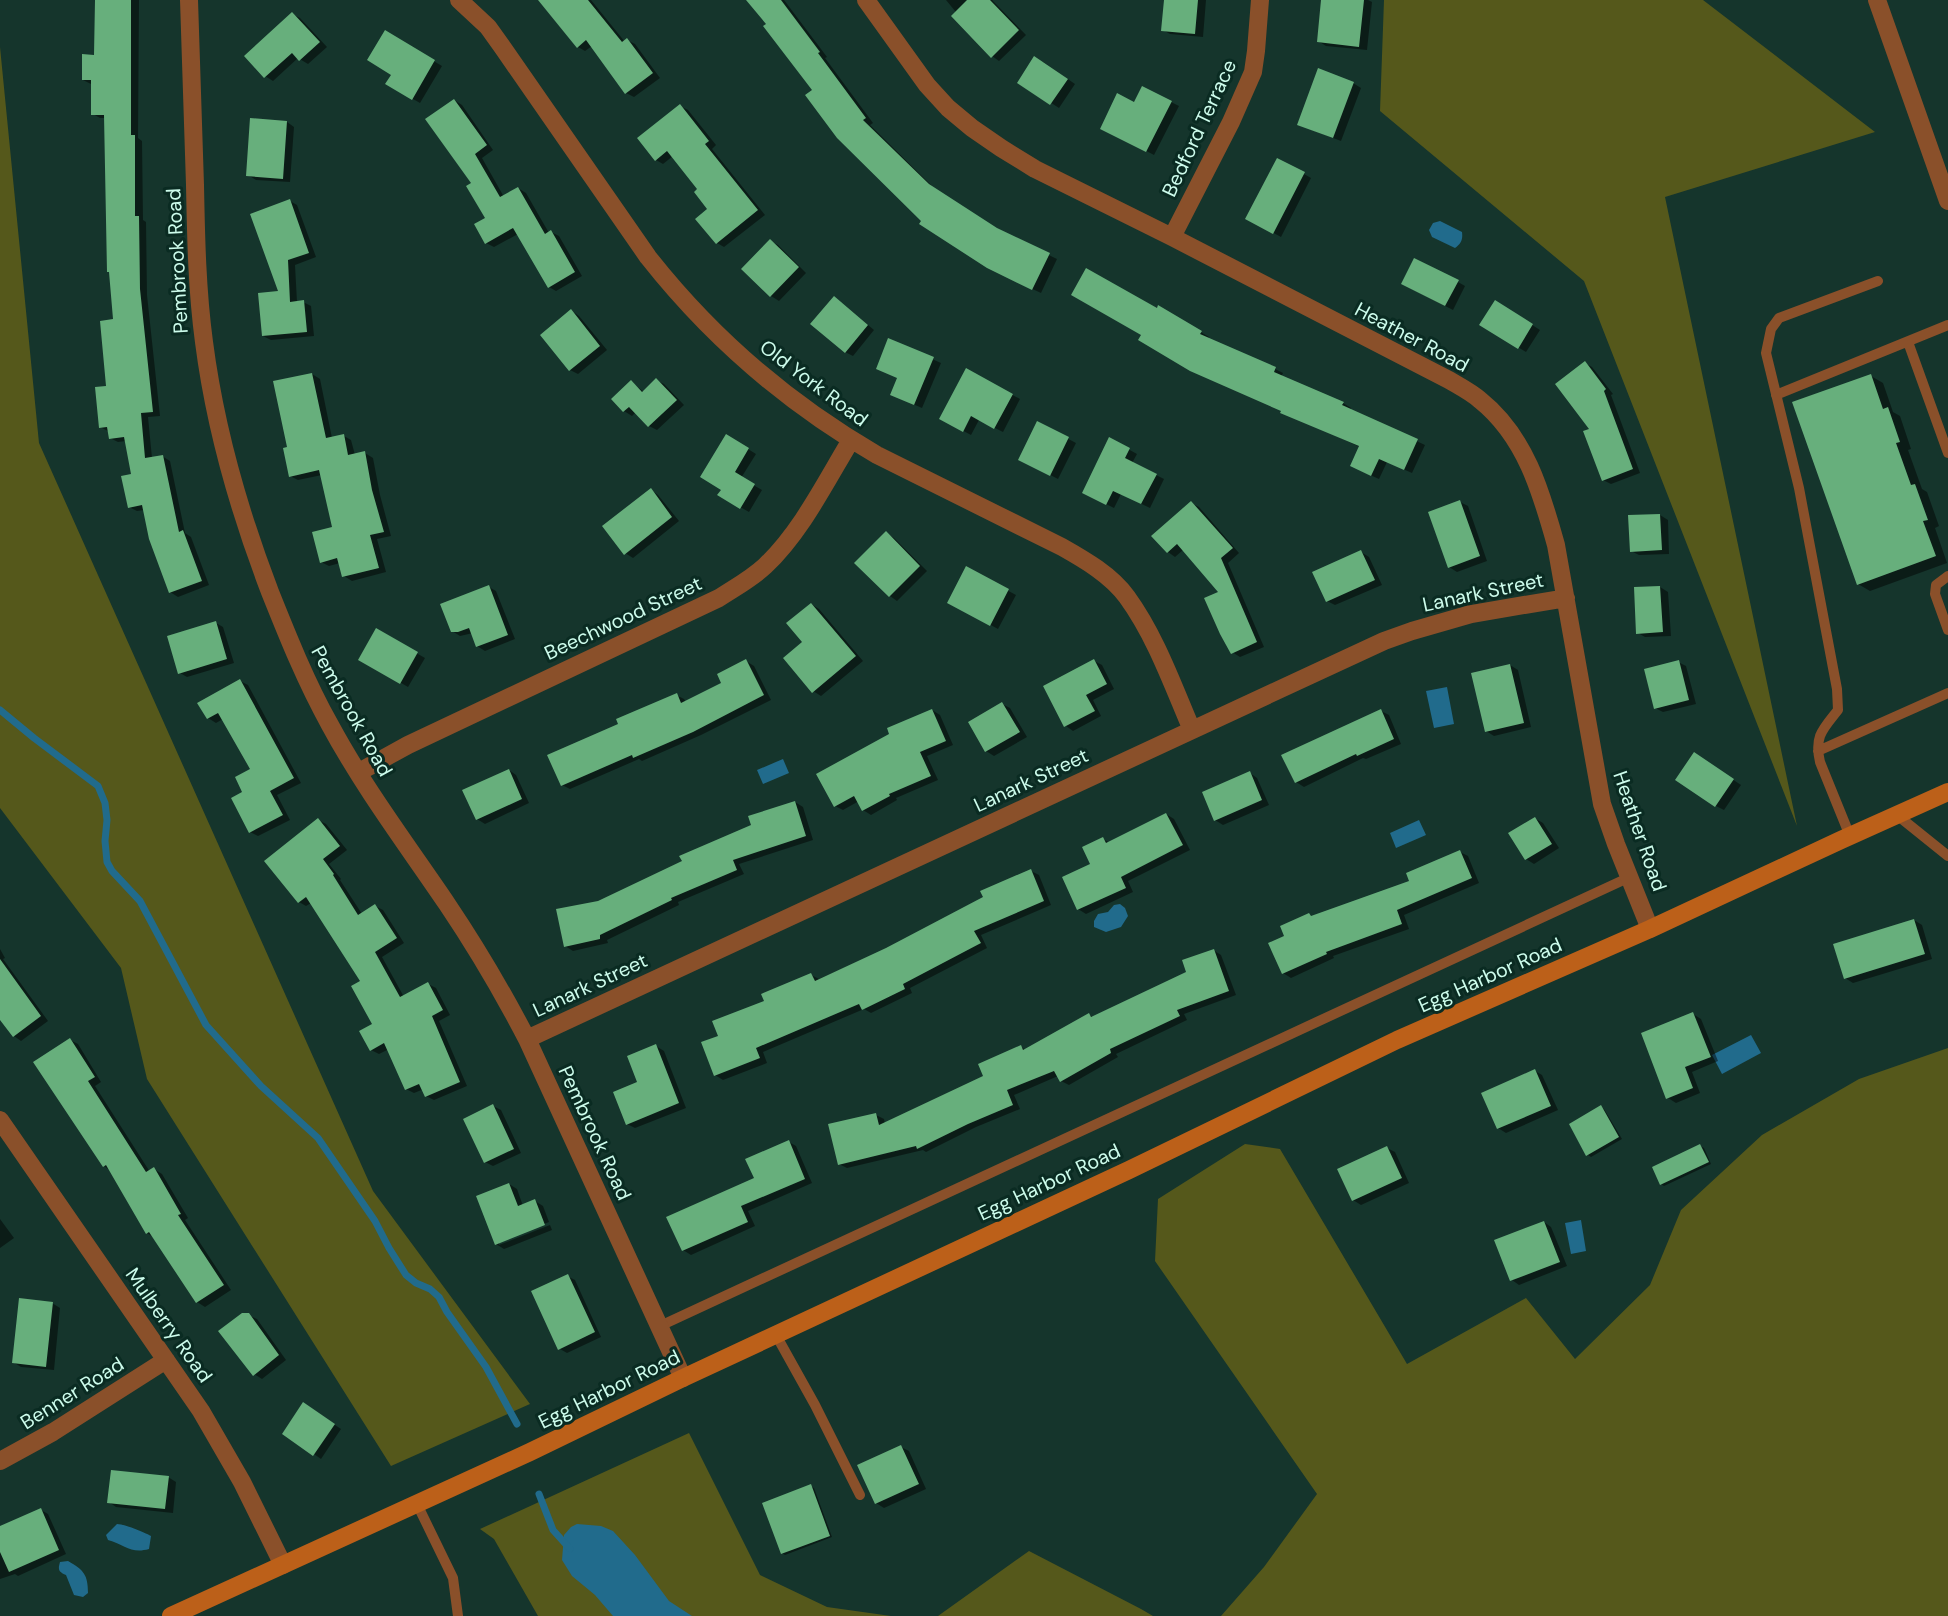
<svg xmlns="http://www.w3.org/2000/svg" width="1948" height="1616" font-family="'DM Sans',sans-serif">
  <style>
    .green { fill: #55581b }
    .water { fill: #216b8c }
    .shadow { fill: #0007 }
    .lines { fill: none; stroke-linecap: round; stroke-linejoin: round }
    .stream { stroke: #216b8c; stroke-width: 7 }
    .building { fill: #67af7c }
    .service { stroke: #8a502a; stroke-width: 10 }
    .minor { stroke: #8a502a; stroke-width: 18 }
    .tertiary { stroke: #8a502a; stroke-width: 18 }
    .secondary { stroke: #bc6019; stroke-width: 18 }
    .labels { text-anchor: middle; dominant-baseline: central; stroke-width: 6; stroke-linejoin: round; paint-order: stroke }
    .street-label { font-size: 20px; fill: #cdfcec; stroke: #0a2b22 }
  </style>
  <rect width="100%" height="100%" fill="#15352c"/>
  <path class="green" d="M1384 0H1703L1875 132 1665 197 1797 826 1584 281 1380 111Z
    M0 47 39 443 373 1191 530 1404 391 1466 147 1079 121 968 0 808Z
    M1948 1048V1616H1221L1264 1567 1317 1494 1155 1261 1158 1199 1245 1144 1280 1149 1407 1364 1526 1298 1575 1359 1650 1285 1681 1210 1762 1135 1859 1079Z
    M689 1433 760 1575 827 1607 891 1616H538L494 1539 480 1529Z
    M1029 1551 1141 1609 1153 1616H938Z"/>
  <path class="water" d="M1440 221 1462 232C1463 240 1461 244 1455 248L1432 237 1429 230 1433 223Z
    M1447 687 1454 724 1434 728 1426 691Z
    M783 759 789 773 763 784 757 770Z
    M1419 820 1426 835 1396 848 1390 833Z
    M1120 904 1125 908 1128 916 1121 927 1106 932 1094 927V921L1098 914 1108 912 1114 905Z
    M1751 1035 1761 1053 1722 1074 1712 1055Z
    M1581 1220 1586 1251 1571 1254 1565 1223Z
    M117 1524C124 1524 144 1532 151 1536L149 1549C131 1554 125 1545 108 1540L106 1535Z
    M577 1524 601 1526 613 1531 635 1555 669 1601 692 1616H613L595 1595 572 1576 562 1560 564 1535 571 1527Z
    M68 1561C84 1570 88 1575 88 1593L83 1597 74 1595 66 1575C58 1572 58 1569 60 1562Z"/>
  <path class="shadow" d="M97 0H139L138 138 142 141 143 220 146 222 147 295 160 416 148 417 152 458 162 456 170 461 185 533 191 537 209 585 178 597 170 592 144 510 137 511 129 507 133 476 126 441 118 442 110 438 108 431 100 427 108 387 115 321 105 118H100L93 114 91 84 83 80 96 56Z
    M552 0H591L625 42 627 40 635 44 660 78 634 97 626 93 592 46 585 51 578 47Z
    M748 0H784L827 57 825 58 873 123 870 125 937 191 999 231 1057 259 1041 293 996 272 814 90 768 24Z
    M946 0H992L1026 35 999 61 992 56Z
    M1165 0H1206L1203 37 1170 34 1163 30Z
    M1323 0H1368L1372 2 1367 50 1326 46 1318 41Z
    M292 14 300 18 327 47 308 64 298 58 273 81 265 76Z
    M385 32 442 66 420 103 387 84 393 74Z
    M1043 62 1075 84 1059 108 1019 82Z
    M1353 83 1361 88 1341 141 1307 128Z
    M454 100 462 105 493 150 482 158 504 197 518 188 526 193 549 233 551 232 559 236 582 276 556 291 549 287 518 234 494 247 486 243 487 219 473 184Z
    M1171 102 1179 106 1154 155 1110 132 1135 104Z
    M680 106 688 110 716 145 712 149 765 215 724 247 717 243 709 209 699 189 673 156 663 164 656 160Z
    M287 122 294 127 290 182 256 180 248 175Z
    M1304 174 1311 178 1281 237 1255 223Z
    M290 201 297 205 316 257 295 265 297 302H303L311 306 314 336 271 340 263 336 280 293Z
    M770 241 778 245 806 273 779 301 771 296 743 268Z
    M1458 282 1465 286 1453 310 1410 288Z
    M1496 302 1540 330 1526 352 1481 325Z
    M842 303 874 330 853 356 845 352Z
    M1158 307 1209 337 1208 339 1275 369 1283 373 1281 377 1343 403 1351 408 1350 410 1425 445 1412 473 1387 462 1379 479 1359 470 1360 447 1282 411 1157 310Z
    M572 311 579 316 607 350 578 374 570 370Z
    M889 340 941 363 922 408 899 398 898 378Z
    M1585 363 1592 367 1613 394 1611 395 1640 473 1611 484 1603 480 1592 429Z
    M967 370 1020 399 1003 432 979 420 971 435 941 419Z
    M312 374 320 379 332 438 344 436 351 440 355 455 365 453 373 458 380 495 391 536 377 539 386 572 352 581 344 576 340 563 329 566 321 562 334 528 322 475 298 480 290 476 289 448Z
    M1871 376 1883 383 1893 412 1900 416 1911 449 1908 450 1922 489 1927 492 1939 526 1935 528 1947 563 1870 591 1858 584Z
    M656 380 664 384 684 405 657 430 649 426 636 412 632 416 624 411 613 399 631 382 644 392Z
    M1038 423 1076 443 1058 479 1027 463Z
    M727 436 756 454 741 478 762 490 749 512 719 495 723 489Z
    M1110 439 1137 454 1132 463 1164 479 1150 508 1121 494 1114 508 1092 497Z
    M651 490 658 495 679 521 633 558 625 553Z
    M1460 502 1468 506 1487 561 1457 572 1449 567Z
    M1191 503 1199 507 1239 553 1228 563 1264 647 1240 657 1232 652 1221 592 1183 550 1175 557 1168 552Z
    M1660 515 1668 520 1669 554 1639 555 1631 551Z
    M886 533 894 538 927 571 897 601 890 596Z
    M1361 552 1369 557 1382 585 1335 605 1327 601Z
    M966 568 1016 595 998 629 949 602Z
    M489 587 496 591 515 639 485 651 477 646 473 633 460 636 452 631Z
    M1660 587 1668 592 1671 636 1645 637 1638 633Z
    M811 604 819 609 863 661 821 696 813 691Z
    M216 623 223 627 234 663 187 677 180 673Z
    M376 630 425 658 408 687 360 659Z
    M746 661 754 666 771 700 701 735 642 761 639 759 570 789 562 785 676 695 684 699 686 702 723 684Z
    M1094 661 1102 665 1114 689 1093 700 1101 716 1073 731 1066 726 1045 686Z
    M1678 662 1686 666 1696 704 1663 712 1655 708Z
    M1510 665 1518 670 1531 727 1494 736 1486 731Z
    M240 681 248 685 301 783 277 795 290 820 258 836 250 832 244 793 252 769 223 719 216 723 208 718Z
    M1002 704 1010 708 1027 737 994 756 986 751Z
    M932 710 940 715 953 745 927 756 938 780 896 798 897 800 871 815 863 810 859 801 843 810 835 806Z
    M1381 711 1389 715 1401 744 1366 759 1363 758 1304 787 1296 782Z
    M1702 759 1741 785 1724 810 1716 806Z
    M509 770 516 775 529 803 485 824 477 819Z
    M1250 773 1257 778 1269 805 1223 825 1215 820Z
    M795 802 803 807 813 840 739 864 744 874 678 902 679 905 607 940 608 943 573 951 565 946 683 862Z
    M1166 814 1174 819 1190 850 1128 881 1133 892 1086 914 1078 909 1092 864 1103 839 1110 843Z
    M1536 819 1543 823 1559 848 1534 864 1526 859Z
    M318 820 326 824 347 850 329 864 341 879 340 880 362 914 375 906 383 910 404 943 382 957 404 997 428 984 436 988 450 1015 439 1021 467 1086 434 1100 426 1096 424 1089 414 1093 406 1089 389 1049 379 1054 371 1050 374 1024 362 981 311 903 306 906 299 902Z
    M1460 852 1468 856 1479 883 1404 915 1409 929 1333 956 1334 958 1291 978 1283 973 1286 936 1313 917 1411 882Z
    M1031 871 1039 875 1051 905 981 935 987 948 910 988 912 993 871 1013 864 1009 763 1052 767 1063 723 1080 715 1075 720 1037 766 1002 811 975 819 979 887 949 985 897Z
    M1914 920 1922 925 1932 959 1853 983 1845 978Z
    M0 949 5 958 3 959 48 1021 21 1041 14 1036 0 1017Z
    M1213 950 1221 955 1236 995 1184 1014 1187 1020 1116 1054 1118 1057 1069 1085 1061 1081 1058 1076 1014 1095 1020 1109 976 1127 926 1152 923 1150 847 1168 839 1164 876 1115 884 1119 885 1124 985 1077 1021 1047 1026 1050 1089 1015 1093 1017 1188 972Z
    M1693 1014 1701 1019 1718 1061 1692 1072 1700 1093 1676 1103 1668 1098Z
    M70 1040 78 1044 101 1082 95 1086 150 1172 154 1169 162 1174 188 1218 185 1220 231 1290 205 1307 197 1302 153 1237 147 1233 111 1171 104 1166Z
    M656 1046 664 1051 686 1108 635 1128 627 1124 639 1083Z
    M1535 1071 1542 1075 1558 1110 1506 1133 1498 1128Z
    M493 1106 501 1110 521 1153 493 1166 485 1162Z
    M1601 1107 1604 1109 1622 1139 1591 1157 1588 1155Z
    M789 1142 796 1146 812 1183 748 1211 755 1226 691 1255 683 1250 756 1179Z
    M1700 1146 1704 1148 1711 1164 1664 1186 1661 1184Z
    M1387 1148 1395 1152 1409 1183 1361 1205 1353 1200Z
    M509 1184 517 1189 523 1206 535 1201 543 1206 549 1222 499 1242V1245L550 1225 552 1230 504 1249 496 1244Z
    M0 1219 14 1238 0 1248Z
    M1544 1222 1551 1227 1567 1266 1519 1285 1512 1280Z
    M567 1276 575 1280 601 1337 567 1353 560 1349Z
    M52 1303 60 1308 54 1370 21 1367 13 1362Z
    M248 1315 257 1319 286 1360 262 1379 254 1374Z
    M311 1409 341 1429 321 1459 314 1454Z
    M901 1447 909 1451 926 1489 884 1508 876 1503 859 1466Z
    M168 1477 176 1482 173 1513 116 1507 109 1502Z
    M810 1486 814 1488 832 1537 785 1555 782 1553Z
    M41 1510 48 1514 66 1554 18 1576 15 1574 0 1579V1528Z"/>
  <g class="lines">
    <path class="stream" d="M0 710 34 738 98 786 105 803 107 820 105 841 107 862 112 871 140 901 206 1025 261 1086 318 1138 375 1221 389 1248 406 1275 416 1283 430 1289 439 1297 447 1312 486 1367 517 1424
      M539 1494 553 1530 570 1549"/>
  </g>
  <path class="building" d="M95 0H131V135H135V216H139L140 289 153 412 141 413 145 458 163 455 179 532 183 530 202 581 169 593 149 539 142 505 128 508 121 476 131 474 124 437 109 439 107 427 99 428 95 387 106 386 100 321 113 319 109 272H107L104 115H91V80H82V54L94 55Z
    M538 0H588L622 42 627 38 653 73 625 94 586 40 577 48Z
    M746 0H781L820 52 818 53 866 118 863 120 929 184 997 228 1050 253 1032 290 987 268 919 224 921 221 837 138 805 95 812 90 763 26 766 24Z
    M967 0H990L1019 30 991 58 951 16Z
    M1164 0H1198L1195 34 1161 31Z
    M1321 0H1364L1359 47 1317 42Z
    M292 12 320 42 299 61 292 53 264 78 244 56Z
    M385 30 435 60 412 100 385 84 391 75 367 60Z
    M1034 56 1068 79 1050 105 1017 83Z
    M1318 68 1354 82 1333 138 1297 125Z
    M1142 86 1172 101 1146 152 1100 129 1117 93 1134 102Z
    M454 99 487 145 475 154 500 197 518 187 545 234 551 230 575 272 548 288 513 228 485 244 474 224 485 218 466 186 471 183 425 119Z
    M680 104 709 141 705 144 758 210 716 244 695 219 707 209 694 192 697 189 667 151 655 161 637 138Z
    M250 118 287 121 283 179 246 176Z
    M1277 158 1305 172 1273 234 1245 219Z
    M290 199 309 253 288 260 290 302 304 300 307 332 262 336 258 293 278 291 250 214Z
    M770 239 799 267 770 297 741 269Z
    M1414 258 1459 280 1445 306 1401 284Z
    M1086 268 1157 308 1158 305 1202 331 1200 334 1276 367 1274 372 1344 402 1342 405 1418 439 1404 470 1379 459 1371 476 1350 466 1359 446 1280 413 1281 411 1190 371 1138 340 1141 335 1071 295Z
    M834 296 868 325 845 353 810 324Z
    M1495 300 1533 324 1518 349 1479 325Z
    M571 309 600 346 569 371 540 335Z
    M888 338 934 357 914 405 890 395 897 378 876 369Z
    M1585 361 1606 389 1604 391 1633 469 1602 481 1583 431 1589 429 1555 384Z
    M966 368 1013 394 994 429 971 416 963 432 939 419Z
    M312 373 326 438 344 434 348 455 365 451 372 490 384 532 370 535 379 568 342 577 337 558 320 563 312 532 332 527 319 470 289 477 283 448 287 447 273 381Z
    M1871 374 1883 409 1888 407 1900 442 1896 443 1911 485 1915 484 1928 520 1923 521 1936 556 1857 585 1792 402Z
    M656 378 677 400 648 427 629 407 623 412 611 399 631 380 642 392Z
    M1037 421 1069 437 1050 476 1018 460Z
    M726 434 749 448 735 472 755 484 740 509 717 495 721 490 700 477Z
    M1109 437 1130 448 1125 458 1157 474 1141 504 1113 491 1106 505 1082 493Z
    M651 488 672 517 624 555 602 526Z
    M1460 500 1480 556 1448 568 1428 512Z
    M1191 501 1233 548 1221 558 1257 642 1231 654 1220 634 1204 598 1218 592 1177 544 1167 553 1151 536Z
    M1660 514 1662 550 1630 552 1628 515Z
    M886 531 920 566 889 597 854 563Z
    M1361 550 1375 580 1326 602 1312 572Z
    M966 566 1009 589 990 626 947 603Z
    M489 585 508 635 476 647 469 628 458 632H451L440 604Z
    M1660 586 1663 632 1636 634 1634 587Z
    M811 603 856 656 812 693 783 658 802 642 786 623Z
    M216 621 227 659 178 674 167 636Z
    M376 628 418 652 400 684 358 660Z
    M746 659 764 695 693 732 633 758 632 755 561 786 547 755 618 724 616 719 677 693 681 703 721 683 717 674Z
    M1094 659 1107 684 1086 695 1095 711 1064 727 1043 686Z
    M1679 660 1689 700 1654 709 1644 669Z
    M1510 664 1524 723 1485 732 1471 673Z
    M240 679 294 778 270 791 283 815 249 833 231 798 242 792 235 777 250 769 218 713 207 719 197 703Z
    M1002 702 1020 732 985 752 968 722Z
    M932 709 946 741 920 752 931 776 889 794 890 796 862 811 854 796 834 807 816 774 889 734 887 728Z
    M1381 709 1394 739 1357 756 1356 754 1295 783 1281 755Z
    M1694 752 1734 779 1715 807 1675 780Z
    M509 769 522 799 476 820 462 790Z
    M1250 771 1262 800 1214 821 1202 792Z
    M795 801 806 836 733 860 737 870 671 898 672 900 600 935V939L564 947 556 909 598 901 682 861 679 856 751 825 748 816Z
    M1166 813 1183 845 1121 877 1126 888 1077 910 1062 877 1090 864 1082 847 1103 837 1106 843Z
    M1535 817 1552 844 1525 860 1508 833Z
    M318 818 340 846 323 859 334 874 333 875 358 915 375 904 397 938 375 952 400 997 428 982 443 1010 432 1016 460 1082 425 1097 419 1084 405 1090 384 1043 370 1051 359 1031 372 1024 351 986 360 981 306 897 298 903 264 861Z
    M1460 850 1472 878 1397 910 1402 924 1326 952 1327 954 1282 974 1268 943 1284 936 1280 926 1309 913 1311 916 1409 881 1406 873Z
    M1031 869 1044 901 974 931 981 943 903 984 905 989 862 1010 859 1004 756 1048 760 1058 714 1076 701 1042 718 1036 712 1021 764 1001 761 994 811 973 815 981 886 948 983 897 980 891Z
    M1914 919 1925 954 1844 979 1833 944Z
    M1214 949 1229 991 1177 1010 1180 1016 1110 1049 1111 1053 1060 1082 1054 1071 1007 1090 1013 1105 968 1124 917 1149 916 1146 838 1165 828 1124 876 1113 879 1125 983 1076 978 1064 1021 1045 1023 1050 1089 1013 1091 1017 1186 972 1182 960Z
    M0 959 41 1016 13 1037 0 1020Z
    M1693 1012 1711 1057 1685 1067 1693 1088 1666 1099 1641 1033Z
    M70 1038 95 1077 88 1081 146 1172 154 1167 181 1214 178 1215 224 1285 196 1303 149 1232 146 1234 106 1165 103 1167 33 1062Z
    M656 1044 679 1103 626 1125 613 1092 637 1082 627 1056Z
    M1535 1069 1551 1106 1497 1129 1481 1093Z
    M493 1104 514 1149 484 1163 463 1119Z
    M1601 1105 1619 1137 1586 1156 1569 1124Z
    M789 1140 805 1179 741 1206 748 1222 682 1251 666 1217 754 1178 745 1159Z
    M1700 1144 1709 1162 1660 1185 1652 1167Z
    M1387 1146 1402 1178 1352 1201 1337 1169Z
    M509 1183 518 1206 535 1199 545 1225 495 1245 476 1196Z
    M1544 1221 1560 1262 1510 1281 1494 1240Z
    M568 1274 595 1332 558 1350 531 1291Z
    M19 1298 53 1302 46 1367 12 1363Z
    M242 1313H249L279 1355 253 1376 218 1331Z
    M303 1402 335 1424 313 1456 282 1434Z
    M901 1445 919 1484 875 1504 857 1465Z
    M111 1470 169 1476 165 1509 107 1503Z
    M811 1484 830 1536 781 1554 762 1503Z
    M41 1508 59 1550 9 1572 0 1552V1526Z"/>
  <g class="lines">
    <path class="service" d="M1908 342 1948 453
      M1776 395 1948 325
      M1948 576 1936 585 1935 594 1948 630
      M1818 751 1948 693
      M1897 815 1948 856
      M1850 836 1820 762C1814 736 1823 729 1838 710L1837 689 1799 488 1766 353 1771 329 1779 318 1878 281
      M660 1326 1630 877
      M776 1335 815 1405 860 1495
      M417 1504 453 1578 458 1616"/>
    <path class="minor" d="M189 0C191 62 193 124 195 185 196 238 197 290 204 342 215 428 239 511 270 592 288 637 306 682 330 725 364 788 407 845 447 904 476 947 503 993 527 1039L683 1378
      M459 0 488 27 503 48 648 257C711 337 789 404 877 455L1062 547C1085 560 1111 575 1127 597 1156 637 1173 686 1192 730
      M866 0 927 85 948 108 972 128 1001 148 1035 169 1172 237 1449 380C1459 386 1471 392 1480 400 1525 436 1541 491 1556 545L1602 804 1616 844 1650 929
      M1172 237 1231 122 1253 72 1256 51 1260 0
      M359 772 408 745 719 598C734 588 751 579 765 566 801 532 825 483 851 440
      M527 1039 1384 641 1412 631 1471 614 1566 598
      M0 1120 201 1411 242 1482 283 1565
      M0 1461 53 1432 166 1360"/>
    <path class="tertiary" d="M1877 0 1948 201"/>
    <path class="secondary" d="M171 1616 530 1452 683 1378 1129 1170 1397 1040 1650 929 1841 840 1948 792"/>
  </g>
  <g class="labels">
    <g class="street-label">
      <text transform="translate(1199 128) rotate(-65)">Bedford Terrace</text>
      <text transform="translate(177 261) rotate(-93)">Pembrook Road</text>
      <text transform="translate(1412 337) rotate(28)">Heather Road</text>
      <text transform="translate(814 383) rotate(37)">Old York Road</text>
      <text transform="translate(1483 592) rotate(-12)">Lanark Street</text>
      <text transform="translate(623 618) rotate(-25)">Beechwood Street</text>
      <text transform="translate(352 711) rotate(61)">Pembrook Road</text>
      <text transform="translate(1031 780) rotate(-25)">Lanark Street</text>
      <text transform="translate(1640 831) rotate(71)">Heather Road</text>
      <text transform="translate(1490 975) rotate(-24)">Egg Harbor Road</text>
      <text transform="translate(590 985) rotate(-25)">Lanark Street</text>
      <text transform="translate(595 1133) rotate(65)">Pembrook Road</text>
      <text transform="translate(1049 1182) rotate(-25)">Egg Harbor Road</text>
      <text transform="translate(169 1325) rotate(55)">Mulberry Road</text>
      <text transform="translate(609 1389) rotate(-26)">Egg Harbor Road</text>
      <text transform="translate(72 1393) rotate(-32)">Benner Road</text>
    </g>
  </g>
</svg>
